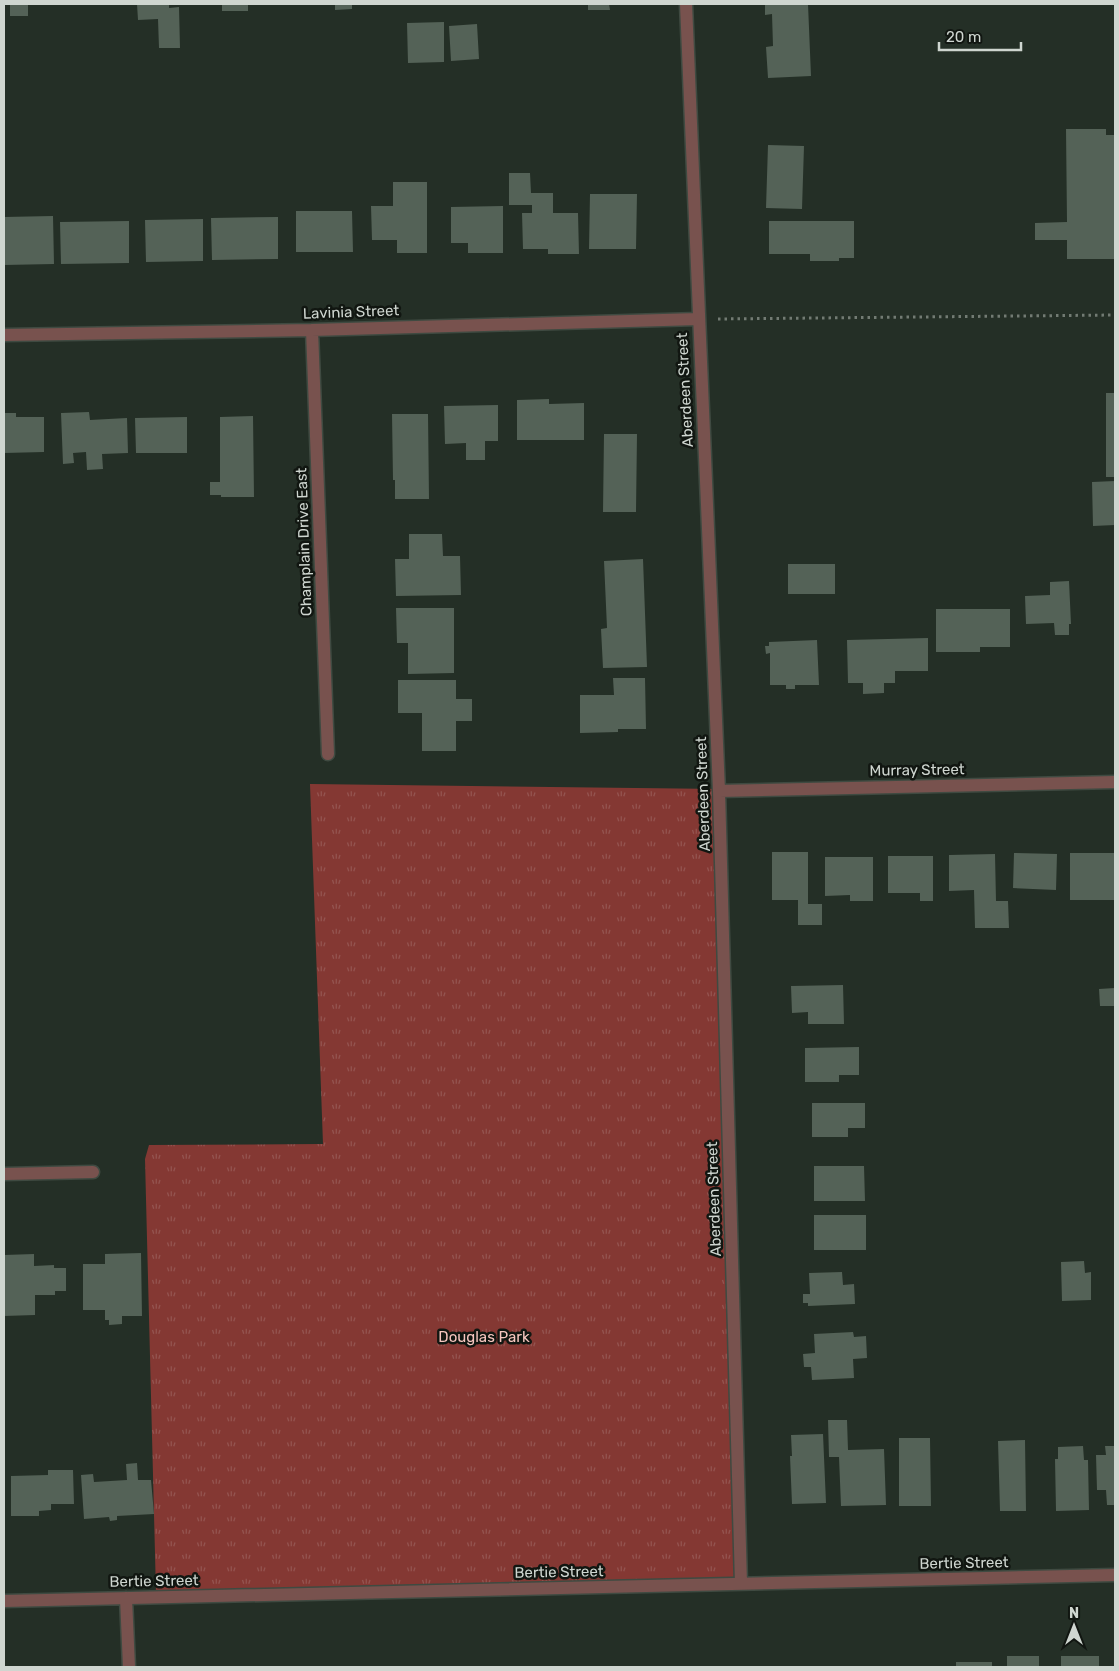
<svg xmlns="http://www.w3.org/2000/svg" width="1119" height="1671" font-family="Rubik,sans-serif">
  <style>
    .park { fill: url(#park-tufts) }
    .building { fill: #546257 }
    .lines { fill: none; stroke-linecap: round; stroke-linejoin: round }
    .minor-casing { stroke: #3f4a41; stroke-width: 15 }
    .path { stroke: #727b73; stroke-width: 3; stroke-dasharray: 2.5 4; stroke-linecap: butt }
    .minor { stroke: #78524e; stroke-width: 12 }
    .labels { text-anchor: middle; dominant-baseline: central; stroke-width: 5; stroke-linejoin: round; paint-order: stroke }
    .street-label { font-size: 15px; fill: #cfd6d0; stroke: #111611 }
    .park-label { font-size: 15px; fill: #f7c6bf; stroke: #111611 }
  </style>
  <defs>
    <pattern id="park-tufts" width="24" height="20" patternUnits="userSpaceOnUse" patternTransform="scale(1.25)"><rect width="24" height="20" fill="#843833"/><path d="M3 7l-1-3M5 7V3M7 7l1-3M15 17l-1-3M17 17v-4M19 17l1-3" fill="none" stroke="#945450"/></pattern>
  </defs>
  <rect width="100%" height="100%" fill="#242f26"/>
  <path class="park" d="M310 784 720 789 741 1584 156 1593 145 1159 149 1145 323 1144Z"/>
  <path class="building" d="M10 4H28V16H10Z
    M137 4H169V8L179 7 180 48H159L158 19 138 20Z
    M222 4H248V11H222Z
    M335 4H352V9L335 10Z
    M588 4H609L610 10H588Z
    M765 4H808L811 76 768 78 766 47 773 46 772 14 765 15Z
    M444 22V62L408 63 407 23Z
    M477 24 479 59 451 61 449 26Z
    M1066 129H1106V135H1115V259H1067V240H1035V223L1067 222Z
    M768 145 804 146 802 209 766 208Z
    M509 173H530L531 193H553V213H578L579 254H548V249H523L522 213H532V205H509Z
    M393 182H427V253H397V240H372L371 206H393Z
    M590 194H637L636 249H589Z
    M503 206V253H468V243H451V207Z
    M296 211H352L353 252H296Z
    M53 216 54 264 4 265V217Z
    M278 217V259L212 260 211 218Z
    M203 219V261L146 262 145 220Z
    M129 221V263L61 264 60 222Z
    M769 221H854V258H839V261H810V254H769Z
    M1106 393H1115V477H1106Z
    M549 399V404L584 403V440H517V400Z
    M498 405V441H485V460H466V443L445 444 444 406Z
    M89 412 90 420 127 418 128 453 102 454 103 469 87 470 86 452 73 453 74 463 63 464 61 413Z
    M4 413H16V417H44V452L4 453Z
    M392 414H428L429 499H395V480H393Z
    M253 416 254 497H221V495H210V482H220V417Z
    M187 417V453H136L135 418Z
    M604 434H637L636 512H603Z
    M1115 481V525L1093 526 1092 482Z
    M409 534H442L443 556H460L461 595 396 596 395 559H409Z
    M643 559 647 667 603 668 601 629 607 628 604 561Z
    M788 564H835V594H788Z
    M1069 581 1071 624H1069V635H1055L1054 623 1026 624 1025 596 1050 595V582Z
    M396 608H454V673L408 674V643H397Z
    M936 609H1010V647H980V652H936Z
    M928 638V671H895V683H884V693L863 694V683H848L847 640Z
    M817 640 819 685H795V689H786V685H770V653L766 654 765 646H769V642Z
    M613 678H645L646 729H618V732L580 733V695H614Z
    M398 680H456V699H472V721H456V751H422V713H398Z
    M772 852H808V904H822V925H798V900H772Z
    M1014 853 1057 854 1056 890 1013 888Z
    M1070 853H1115V900H1070Z
    M995 854 996 901H1008L1009 928H975L974 890 949 891V855Z
    M888 856H933V901H920V893H888Z
    M825 857H873V901H850V895L825 896Z
    M843 985 844 1024H808V1012L792 1013 791 986Z
    M1115 988V1006H1100L1099 989Z
    M859 1047V1075H839V1082H805V1048Z
    M812 1103H865V1128H848V1137H812Z
    M814 1166H864L865 1201H814Z
    M814 1215H866V1250H814Z
    M141 1253 142 1316H122V1324L109 1325V1320H105V1310H83V1264H105V1254Z
    M34 1254V1266L54 1265V1268H66V1291H55V1295H35V1315L4 1316V1255Z
    M1084 1261 1085 1273 1091 1272V1300L1062 1301 1061 1262Z
    M842 1272 843 1285 854 1284 855 1304 808 1306V1303H803V1294H810L809 1273Z
    M853 1332 854 1337 866 1336 867 1358 853 1359 854 1378 812 1380 811 1367H804L803 1354 815 1353 814 1334Z
    M828 1420H847L848 1450 884 1449 886 1505 841 1506 839 1457H829Z
    M823 1434 826 1503 792 1504 790 1456H792L791 1435Z
    M899 1438H930L931 1506H899Z
    M1025 1440 1026 1511H1000L998 1441Z
    M1083 1446 1084 1460H1088L1089 1510 1056 1511 1055 1459H1058V1447Z
    M1105 1446H1115V1505H1107L1106 1490H1097L1096 1455H1106Z
    M137 1463 138 1480H151L154 1514 117 1516V1520L110 1521 109 1517 84 1519 81 1475 93 1474 94 1482 127 1480 126 1464Z
    M48 1470H73L74 1504H51V1510L39 1511V1516H11V1476L48 1475Z
    M1007 1656H1039V1667H1007Z
    M1061 1656H1099V1667H1061Z
    M956 1662H992V1667H956Z"/>
  <g class="lines">
    <g class="minor-casing">
      <path id="minor" d="M686 4 719 791 741 1584
        M312 330 328 754
        M4 335 312 330 698 319
        M719 791 1115 782
        M4 1174 93 1172
        M126 1598 129 1667
        M4 1601 1115 1575"/>
    </g>
    <path class="path" d="M718 319 1115 315"/>
    <use href="#minor" class="minor"/>
  </g>
  <g class="labels">
    <g class="street-label">
      <text transform="translate(351 312) rotate(-2)">Lavinia Street</text>
      <text transform="translate(685 390) rotate(-93)">Aberdeen Street</text>
      <text transform="translate(304 542) rotate(-92)">Champlain Drive East</text>
      <text transform="translate(917 770) rotate(-1)">Murray Street</text>
      <text transform="translate(703 794) rotate(-92)">Aberdeen Street</text>
      <text transform="translate(714 1199) rotate(-92)">Aberdeen Street</text>
      <text transform="translate(964 1563) rotate(-1)">Bertie Street</text>
      <text transform="translate(559 1572) rotate(-1)">Bertie Street</text>
      <text transform="translate(154 1581) rotate(-1)">Bertie Street</text>
    </g>
    <g class="park-label">
      <text x="484" y="1337">Douglas Park</text>
    </g>
  </g>
  <rect width="1119" height="1671" fill="none" stroke="#cfd6d0" stroke-width="10"/>
  <g transform="translate(1074 1626)" stroke="#111611" stroke-width="4" paint-order="stroke">
  <path d="M0-4L9 19L0 12L-9 19Z" fill="#cfd6d0"/>
  <text y="-8" font-size="14" font-weight="bold" text-anchor="middle" fill="#cfd6d0">N</text>
  </g>
  <path d="M939 42v8h82v-8" fill="none" stroke="#cfd6d0" stroke-width="2.5"/>
  <text x="946" y="42" font-size="15" fill="#cfd6d0" stroke="#111611" stroke-width="4" paint-order="stroke">20 m</text>
</svg>
